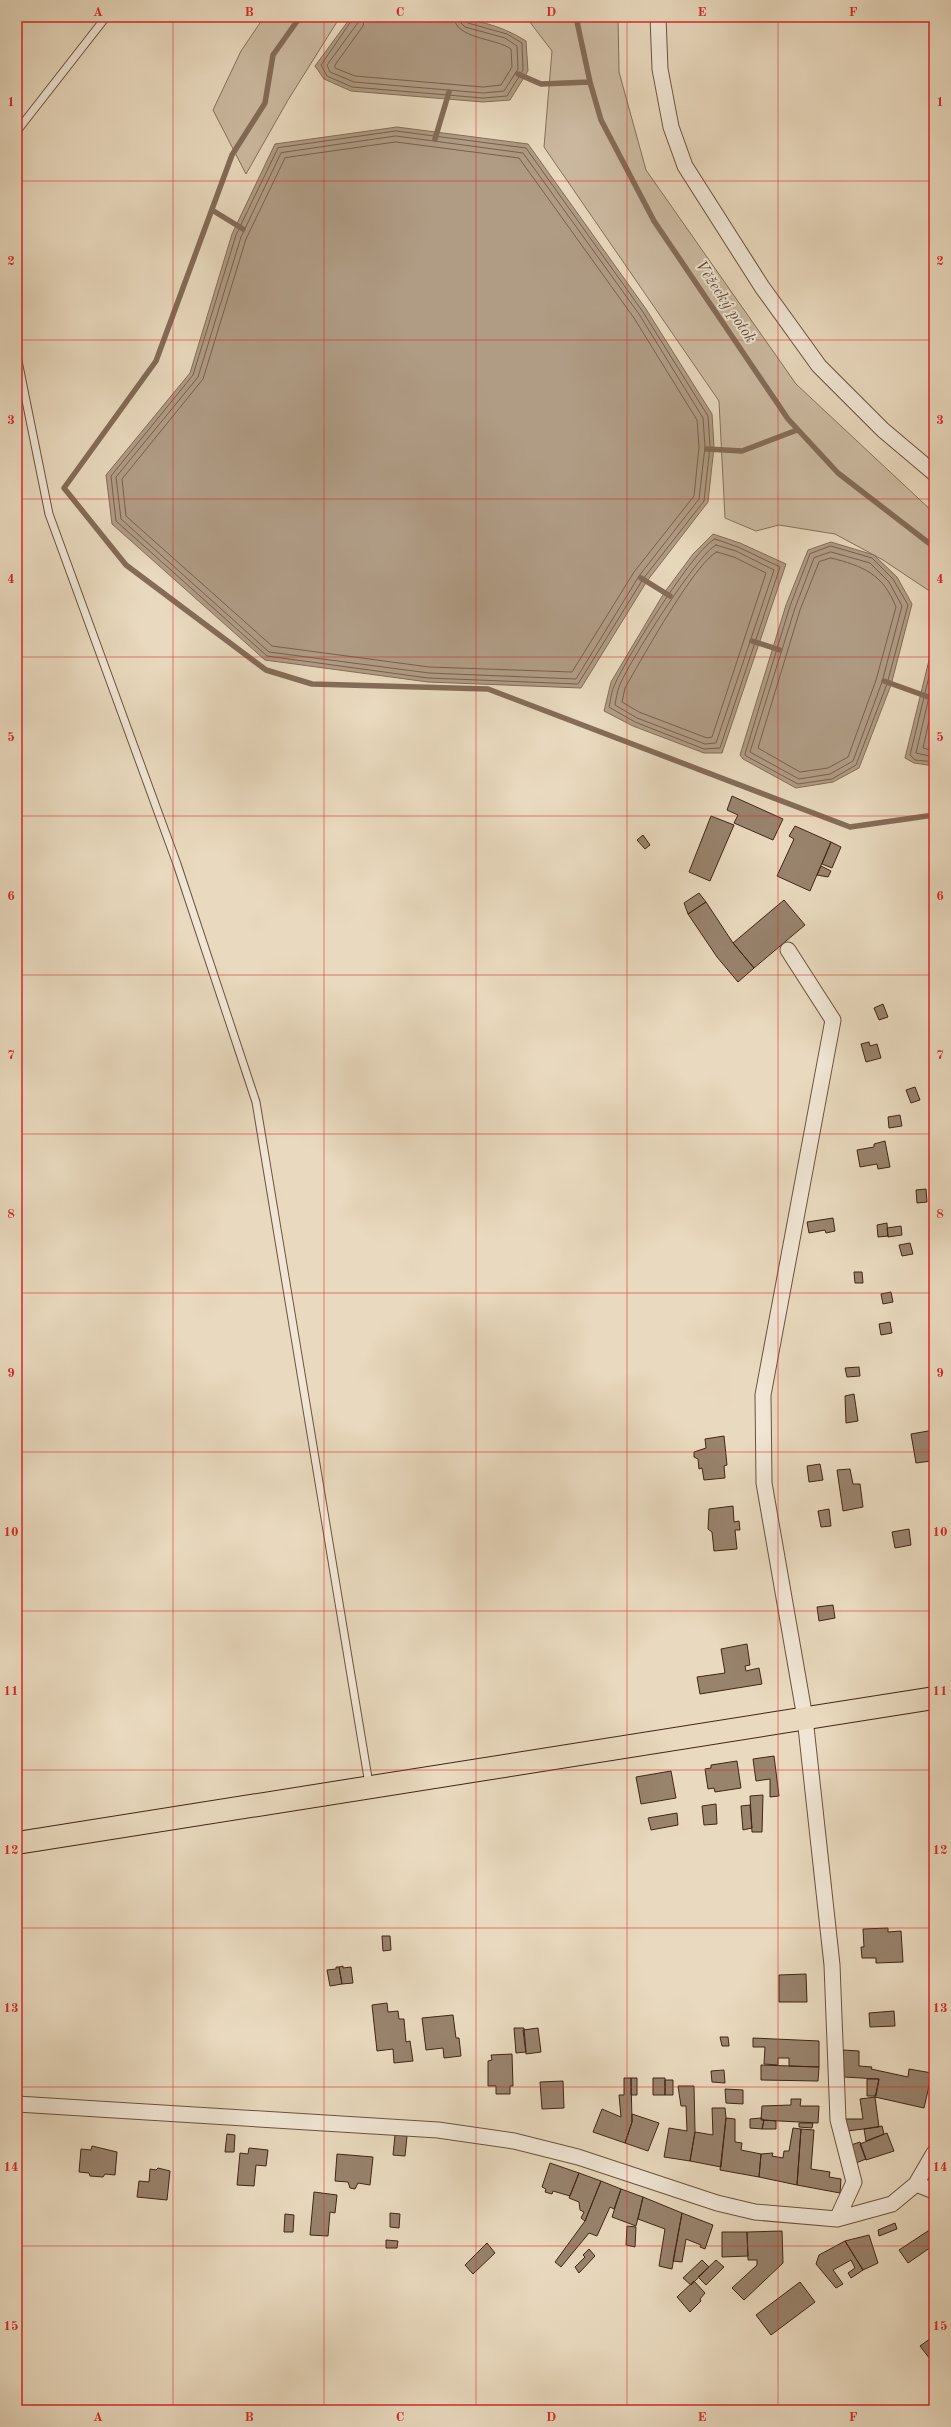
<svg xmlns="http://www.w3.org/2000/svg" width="951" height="2427" font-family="'Old Standard TT',serif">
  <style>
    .green { fill: #ccbaa1; stroke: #86705b }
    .water { fill: #b09c85; stroke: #846c58 }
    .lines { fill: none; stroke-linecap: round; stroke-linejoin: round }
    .shore { stroke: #78604d; stroke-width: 1 }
    .stream { stroke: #846c58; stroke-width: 5.5 }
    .building { fill: #98836d; stroke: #412515 }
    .service-casing { stroke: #6b523f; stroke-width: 9 }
    .minor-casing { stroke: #6b523f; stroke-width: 17 }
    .primary-casing { stroke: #412515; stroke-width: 24 }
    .service { stroke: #f1e6d5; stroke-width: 7 }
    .minor { stroke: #f1e6d5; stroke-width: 15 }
    .primary { stroke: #e9d9be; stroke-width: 22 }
    .grid { fill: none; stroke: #d62828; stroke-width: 1; stroke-opacity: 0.55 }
    .labels { text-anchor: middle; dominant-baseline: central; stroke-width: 4; stroke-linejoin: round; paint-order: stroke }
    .water-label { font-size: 16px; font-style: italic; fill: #624937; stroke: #f1e6d5 }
    .neatline { fill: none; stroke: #d62828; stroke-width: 1.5 }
    .grid-label { font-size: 13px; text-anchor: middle; font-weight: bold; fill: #d62828 }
  </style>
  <rect width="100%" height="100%" fill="#e9d9be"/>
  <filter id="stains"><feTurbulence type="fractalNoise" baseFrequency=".005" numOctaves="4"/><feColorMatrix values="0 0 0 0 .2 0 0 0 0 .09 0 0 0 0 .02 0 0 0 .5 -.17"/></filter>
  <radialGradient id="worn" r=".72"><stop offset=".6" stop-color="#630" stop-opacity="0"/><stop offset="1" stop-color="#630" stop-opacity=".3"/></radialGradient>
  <path class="green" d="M264 17H340L288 100 246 174 213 110 241 51Z
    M526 17H618L619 72 646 170 796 384 934 513V594L883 560 835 534 779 525 756 531 725 518 719 401 544 147 552 51Z"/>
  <path class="water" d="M351 17C410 17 475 8 526 41L528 71 510 100 483 102 351 91 324 79 315 66Z
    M397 127 528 144 646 309 712 414 714 447 708 502 647 581 581 688 428 682 265 660 112 524 106 475 190 373 232 234 275 144Z
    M713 534 740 543 786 564 722 753H704L633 726 604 711 611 682 664 593 693 554Z
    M831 542 874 555 897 577 912 604 891 685 859 768 833 782 796 788 743 759 740 755 786 605 808 550Z
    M934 640V766L914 763 905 758Z"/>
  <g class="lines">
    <path class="shore" d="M354 17 321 65 327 76 352 87 483 98 507 96 523 70 522 43 507 34 468 23 465 17
      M359 17 357 24 327 65 330 72 354 82 483 93 504 91 518 69 517 46 505 38 465 27 461 23 460 17
      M365 17 363 26 335 65V68L355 76 483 87 501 85 512 67 511 49C496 38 455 39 454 17
      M396 131 526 148 643 312 708 416 710 447 704 501 643 579 578 684 428 678 267 656 116 521 111 476 193 375 236 235 278 148Z
      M396 136 523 153 639 314 703 418 705 447 699 499 639 576 576 679 429 673 269 652 121 519 116 477 198 377 241 237 281 153Z
      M396 142 519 158 634 318 697 420 699 447 694 496 634 572 572 672 429 667 272 646 126 516 122 479 203 379 246 239 285 158Z
      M715 539 738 547 780 567 720 748 704 749 635 722 609 707C611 700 611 691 615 684 625 660 695 547 715 539Z
      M716 545 736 551 774 570 716 743 705 744 637 718 615 705C616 699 617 692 619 687 626 666 699 552 716 545Z
      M831 546 872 558 893 579 908 605 887 684 856 765 832 779 798 784 746 756 745 754 790 606 810 554Z
      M717 552 734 557 766 573 712 737 707 738 639 712 622 702 625 688C640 662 695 562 717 552Z
      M831 552 870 563 889 582 902 606 882 682 853 761 830 774 799 779 750 752 795 608 814 558Z
      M831 558C863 566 883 574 896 607L876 680 848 757 828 768 800 772 758 748 800 610 819 562Z
      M934 656 910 755 915 760 934 762
      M934 675 916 753 934 757
      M934 698 923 748 934 751"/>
    <path class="stream" d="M300 17 273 55 265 103 232 155 156 361 64 488 126 565 266 670 312 684 488 689 850 827 934 815
      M576 17 590 82 601 120 654 221 788 419 838 473 934 547
      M518 74 541 84 590 82
      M435 139 449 92
      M212 210 243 229
      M707 449 742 451 797 430
      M641 578 670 596
      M752 641 780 650
      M884 681 934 699"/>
  </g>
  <path class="building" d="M732 796 783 819 773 840 734 823 738 815 727 810Z
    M711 816 734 825 710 881 689 872Z
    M795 826 831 842 810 891 777 876 794 839 789 836Z
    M643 835 650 845 645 849 637 840Z
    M831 842 841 847 832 868 822 864Z
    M821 866 831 871 828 877 817 875Z
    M699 893 706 902 688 914 684 903Z
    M784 900 805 925 754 968 733 943Z
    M706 902 733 943 754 968 738 982 717 957 688 914Z
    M883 1004 888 1017 879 1020 874 1008Z
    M869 1042 870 1046 877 1044 881 1058 866 1062 861 1044Z
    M915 1087 920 1100 911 1103 906 1090Z
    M900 1115 902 1126 889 1128 888 1117Z
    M885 1141 890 1167 878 1169 877 1164 860 1167 857 1150 874 1147V1144Z
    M926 1189 927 1202 917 1203 916 1190Z
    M833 1218 835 1231 826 1233 825 1230 809 1233 807 1222Z
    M887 1223 888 1236 878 1237 877 1225Z
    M901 1226 902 1235 888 1237 887 1228Z
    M910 1243 913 1254 902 1256 899 1245Z
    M854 1272H862L863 1283H855Z
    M891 1292 893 1302 883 1304 881 1294Z
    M890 1322 892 1333 881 1335 879 1324Z
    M859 1367 860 1376 847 1377 845 1368Z
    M854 1394 858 1421 846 1423 845 1396Z
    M934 1430V1449L929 1450 931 1461 916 1463 911 1434Z
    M724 1436 727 1465 724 1466 725 1478 704 1480 702 1468 699 1469 698 1459 694 1457V1452L706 1448 705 1439Z
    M820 1464 823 1480 809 1482 807 1466Z
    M850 1469 853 1484H860L863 1507 843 1511 837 1470Z
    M733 1506 734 1522 739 1521 740 1530H735L737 1549 714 1551 712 1532 708 1529 709 1509Z
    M829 1509 831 1526 821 1527 818 1511Z
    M909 1529 911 1545 895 1548 892 1532Z
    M833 1605 835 1618 819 1621 817 1607Z
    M747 1644 750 1665 745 1666 746 1671 759 1668 762 1684 700 1694 697 1677 725 1673 721 1649Z
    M774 1756 779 1796 770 1797V1779L756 1781 753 1759Z
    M737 1761 741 1788 715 1792 714 1788 708 1789 705 1769 711 1768V1765Z
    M671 1771 676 1798 641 1804 636 1777Z
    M763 1795 762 1832H752L750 1796Z
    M716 1804 717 1824 704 1825 702 1806Z
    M750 1805 752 1828 743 1830 741 1806Z
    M677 1813 678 1825 651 1830 648 1818Z
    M888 1928V1932L901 1931 903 1962 876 1963V1958H862L861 1947H864L863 1929Z
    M382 1936H390L391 1950 383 1951Z
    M343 1966V1968L351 1967 353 1983 342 1984 339 1967Z
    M336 1967H339L342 1984 330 1986 327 1970 336 1969Z
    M806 1974 807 2002H779V1975Z
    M387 2003 388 2012 398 2011 399 2019H404L406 2042 410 2041 413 2061 394 2063 393 2049 377 2051 372 2005Z
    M894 2011 895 2026 870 2027 869 2013Z
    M453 2015 456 2038H459L461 2056 444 2058 443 2048 426 2050 422 2018Z
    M514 2028H524L526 2052 516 2053Z
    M538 2028 541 2052 526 2054 523 2030Z
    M720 2037H728L729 2046H722Z
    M753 2038 819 2041V2067L789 2066V2058H778V2065L764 2064 765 2047H753Z
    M843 2050 859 2051V2066L872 2067 871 2069 908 2077 909 2069 932 2073 924 2108 875 2097 879 2079 844 2077Z
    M512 2054 513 2086H510V2094H496V2086H488V2061L492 2060 491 2055Z
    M761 2065 819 2067 818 2081 761 2080Z
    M724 2070 725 2083 712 2082 711 2071Z
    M624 2078H631L632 2122 625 2143 593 2132 602 2109 621 2117 619 2095H624Z
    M631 2078H637V2095H631Z
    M653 2078H665V2095H653Z
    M867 2079H879L876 2096H867Z
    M665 2080H673V2095H665Z
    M563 2081 564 2108 542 2109 540 2082Z
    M678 2086H694L695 2132 690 2161 664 2157 669 2128 687 2131 686 2106H681Z
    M725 2089 743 2090V2104L726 2103Z
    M875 2097 879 2127 847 2131 845 2119H863L860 2099Z
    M791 2099H801L800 2106H819L818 2123 761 2120 762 2106 791 2105Z
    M712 2108H725L726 2118 721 2167 690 2161 695 2132 713 2135Z
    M632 2114 659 2123 648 2151 625 2143 632 2122Z
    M726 2118 735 2119V2142L742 2143 741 2150 761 2154 759 2177 720 2170Z
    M761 2118 764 2120 762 2129 750 2128V2119Z
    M764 2120 776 2121V2129H762Z
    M799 2123H813L812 2128 799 2127Z
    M882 2126 884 2134 866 2141 864 2129Z
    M793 2128 801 2129 797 2185 759 2177 761 2154 773 2153 772 2156 783 2158 784 2151H789Z
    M801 2129 814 2130 811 2169 830 2172 829 2177 841 2179 840 2193 797 2185Z
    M887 2133 894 2151 866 2160 860 2144Z
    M227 2134 235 2135 234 2152H225Z
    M395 2135 407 2136 405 2156 393 2155Z
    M860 2142 866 2159 856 2163 851 2145Z
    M92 2146 117 2152 115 2175 105 2174 103 2177 90 2176 89 2173 79 2172 81 2149 91 2150Z
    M249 2148 268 2150 266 2166 256 2165 254 2186 237 2185 240 2153 248 2154Z
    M337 2154 373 2157 370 2185 358 2183 355 2189 350 2188 348 2182 335 2181Z
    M550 2163 579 2173 570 2196 553 2191 552 2194 545 2192 546 2189 542 2187Z
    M158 2168 170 2171 167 2200 137 2197 139 2181 149 2182 150 2169 156 2170Z
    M579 2173 601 2181 585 2221 581 2218 584 2212 580 2210 579 2202 569 2198Z
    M601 2181 621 2189 614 2209 610 2207 597 2236 589 2233 561 2267 555 2262 585 2221Z
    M621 2189 643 2197 636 2226 612 2217Z
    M314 2192 337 2195 335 2213 330 2212 328 2236 310 2235Z
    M643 2197 682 2213 672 2269 659 2266 665 2229 638 2219Z
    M390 2213 400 2214 399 2228 390 2227Z
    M682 2213 713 2225 705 2249 700 2247 701 2245 686 2239 682 2262 673 2261Z
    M285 2214 294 2215 293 2232H284Z
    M895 2223 897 2229 879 2236 878 2230Z
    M627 2226 636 2227 635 2247 626 2245Z
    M934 2227V2245L908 2263 899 2250Z
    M782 2231 783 2263 744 2300 732 2288 757 2265V2260H748L747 2232Z
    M722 2232H747L748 2256 722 2257Z
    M869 2235 878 2263 863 2270 845 2241Z
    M386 2240 398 2241 397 2248H386Z
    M845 2241 863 2270 851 2278 848 2273 855 2268 851 2260 833 2270 843 2284 836 2288 816 2264 819 2255Z
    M487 2243 495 2253 473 2274 465 2265Z
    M589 2249 595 2256 579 2273 575 2267 585 2257 583 2255Z
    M702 2260 709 2267 691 2285 683 2278Z
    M716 2260 724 2267 706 2285 698 2277Z
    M694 2281 705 2293 700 2299 701 2301 690 2312 677 2297Z
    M800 2282 815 2302 771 2335 756 2315Z
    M934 2336V2356L930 2359 920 2346Z"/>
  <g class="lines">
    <g class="service-casing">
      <path id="service" d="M17 131 106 17
        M17 356 49 514 177 864 256 1102 369 1784"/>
    </g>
    <g class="minor-casing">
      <path id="minor" d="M658 17 660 69 671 127 685 166 762 287 819 366 883 430 934 473
        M788 950 833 1020 763 1395 764 1483 805 1718 832 1965 838 2120 854 2182 837 2219
        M17 2104 438 2130 514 2141 578 2157 717 2203 755 2212 837 2219 892 2204 916 2184 934 2153
        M916 2184 934 2191"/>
    </g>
    <g class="primary-casing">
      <path id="primary" d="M17 1843 934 1698"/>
    </g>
    <use href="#service" class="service"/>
    <use href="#minor" class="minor"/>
    <use href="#primary" class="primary"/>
  </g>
  <path class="grid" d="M173 17V2410M324 17V2410M476 17V2410M627 17V2410M778 17V2410M17 181H934M17 340H934M17 499H934M17 657H934M17 816H934M17 975H934M17 1134H934M17 1293H934M17 1452H934M17 1611H934M17 1770H934M17 1928H934M17 2087H934M17 2246H934"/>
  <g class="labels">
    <g class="water-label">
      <text transform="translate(725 302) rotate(56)">Věžecký potok</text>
    </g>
  </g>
  <rect width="951" height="2427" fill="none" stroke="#e9d9be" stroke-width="44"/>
  <rect x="22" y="22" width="907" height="2383" class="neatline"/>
  <g class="grid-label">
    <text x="98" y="16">A</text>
    <text x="249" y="16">B</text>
    <text x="400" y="16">C</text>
    <text x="551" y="16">D</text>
    <text x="702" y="16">E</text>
    <text x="853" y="16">F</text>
    <text x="11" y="106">1</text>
    <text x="940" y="106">1</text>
    <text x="11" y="265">2</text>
    <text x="940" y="265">2</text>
    <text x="11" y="424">3</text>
    <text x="940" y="424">3</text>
    <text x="11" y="583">4</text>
    <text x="940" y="583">4</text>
    <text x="11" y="741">5</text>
    <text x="940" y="741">5</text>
    <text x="11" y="900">6</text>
    <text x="940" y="900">6</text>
    <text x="11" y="1059">7</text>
    <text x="940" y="1059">7</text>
    <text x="11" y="1218">8</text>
    <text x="940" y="1218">8</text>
    <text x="11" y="1377">9</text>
    <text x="940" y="1377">9</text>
    <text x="11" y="1536">10</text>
    <text x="940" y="1536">10</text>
    <text x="11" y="1695">11</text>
    <text x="940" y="1695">11</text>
    <text x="11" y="1854">12</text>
    <text x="940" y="1854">12</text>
    <text x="11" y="2012">13</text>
    <text x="940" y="2012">13</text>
    <text x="11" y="2171">14</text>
    <text x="940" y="2171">14</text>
    <text x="11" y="2330">15</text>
    <text x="940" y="2330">15</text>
    <text x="98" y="2421">A</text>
    <text x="249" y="2421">B</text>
    <text x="400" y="2421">C</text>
    <text x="551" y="2421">D</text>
    <text x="702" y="2421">E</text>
    <text x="853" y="2421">F</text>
  </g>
  <rect width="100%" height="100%" filter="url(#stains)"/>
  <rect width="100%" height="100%" fill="url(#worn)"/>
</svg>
